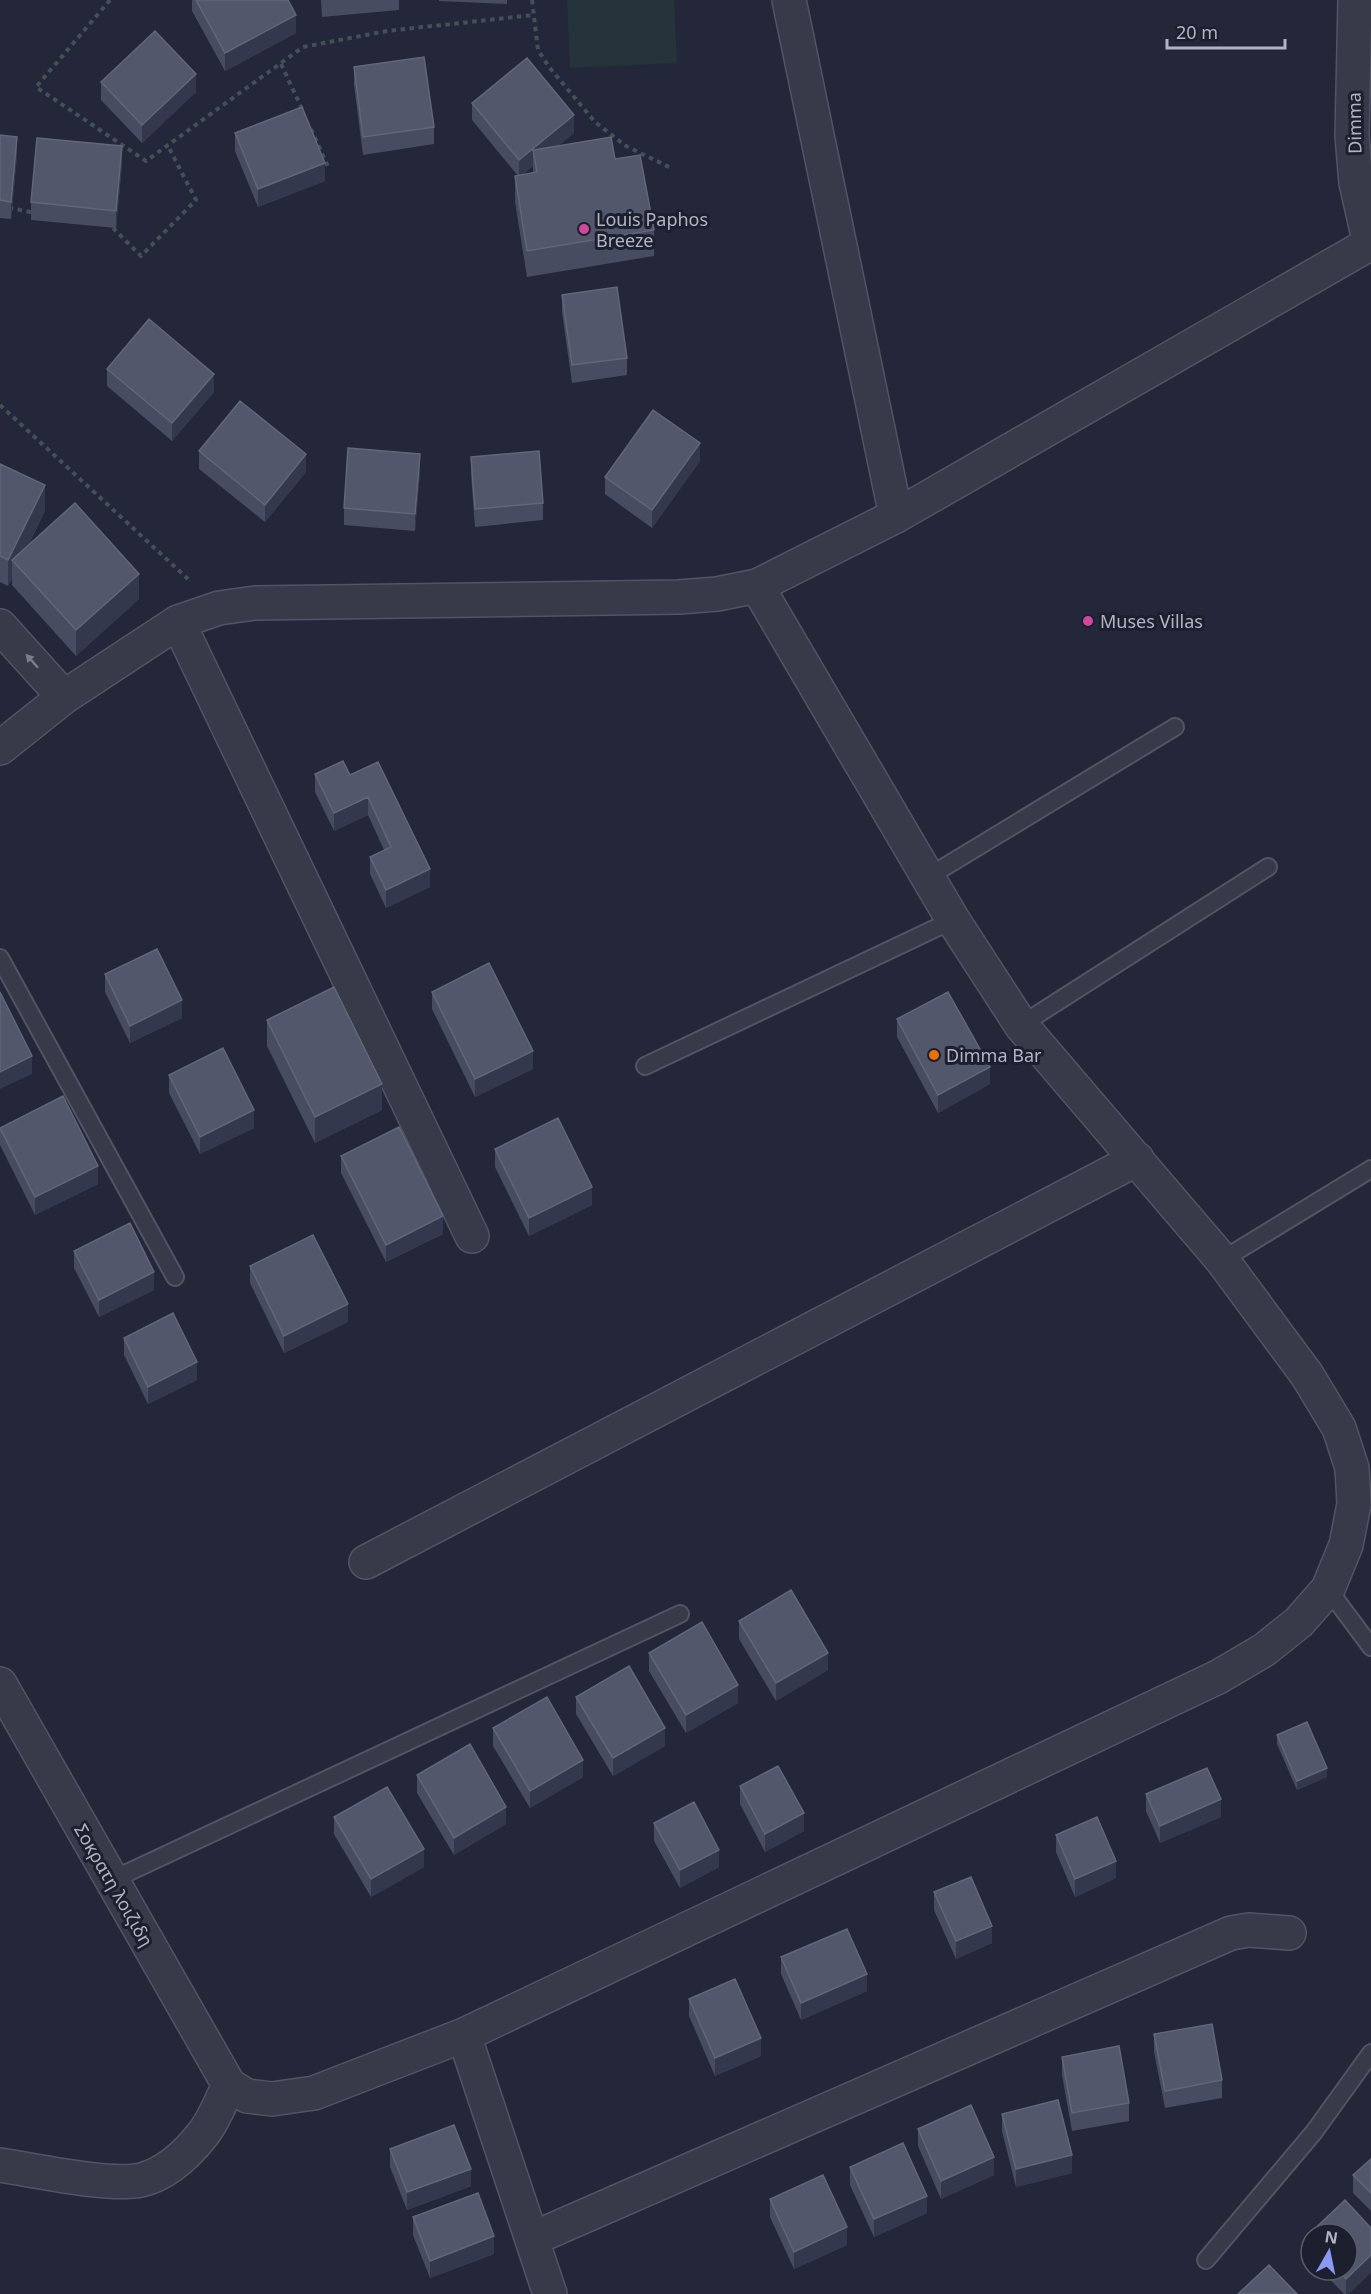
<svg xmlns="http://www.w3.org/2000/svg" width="1371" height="2294" font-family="'Noto Sans',sans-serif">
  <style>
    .green { fill: #25333a }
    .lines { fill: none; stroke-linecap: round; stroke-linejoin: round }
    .lane-casing { stroke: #525464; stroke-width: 20 }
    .street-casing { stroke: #525464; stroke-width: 36 }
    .path { stroke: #435057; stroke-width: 4; stroke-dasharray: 4.5 4.5; stroke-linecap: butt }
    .lane { stroke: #373a49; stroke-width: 16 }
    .street { stroke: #373a49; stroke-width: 33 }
    .wall { fill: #474c61; fill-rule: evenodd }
    .shaded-wall { fill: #34384c }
    .building { fill: #53576b; stroke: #626679; stroke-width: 1.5 }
    .oneway { fill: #7b7d8d }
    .hotel-dot { fill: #d1479c; stroke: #1c1f2e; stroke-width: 2 }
    .food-dot { fill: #e8710a; stroke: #1c1f2e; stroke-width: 2 }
    .labels { text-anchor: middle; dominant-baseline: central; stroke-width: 6; stroke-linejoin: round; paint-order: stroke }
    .street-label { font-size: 18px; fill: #b2b4c5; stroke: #1c1f2e }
    .poi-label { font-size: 18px; fill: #b2b4c5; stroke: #1c1f2e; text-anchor: start }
  </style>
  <rect width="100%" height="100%" fill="#232739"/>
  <path class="green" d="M567 0H674L677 63 570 68Z"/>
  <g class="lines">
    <g class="lane-casing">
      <path id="lane" d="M928 877 1175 727
        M0 958 175 1277
        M1021 1025 1268 867
        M645 1066 953 920
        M1222 1260 1371 1169
        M1328 1589 1371 1647
        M112 1880 680 1614
        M1206 2260 1314 2132 1371 2053"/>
    </g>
    <g class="street-casing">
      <path id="street" d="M789 0 896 516
        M1355 0 1352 136 1356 183 1370 244
        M178 622 472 1236
        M0 626 64 697
        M0 748 64 697 178 622 219 608 255 603 679 597 717 594 757 586 896 516 1371 243
        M366 1562 1137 1159
        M0 1684 229 2085 247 2096 272 2099 314 2093 464 2035 1218 1677 1264 1650 1299 1622 1328 1589 1346 1545 1354 1504 1352 1468 1339 1428 1307 1375 1222 1260 1021 1025 953 920 757 586
        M464 2035 550 2294
        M0 2165C34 2170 110 2187 141 2180 166 2174 188 2153 203 2134 214 2120 221 2101 229 2085
        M532 2239 1231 1933 1249 1930 1289 1933"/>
    </g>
    <path class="path" d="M110 0 36 87 146 161 303 47 387 31 534 15
      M532 0 538 50 549 67 595 122 626 146 669 167
      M281 64 303 111
      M311 129 329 169
      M0 206 35 213
      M113 228 141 256 196 200 168 146
      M0 405 188 579"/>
    <use href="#lane" class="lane"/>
    <use href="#street" class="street"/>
  </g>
  <path class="wall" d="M192 0H288L296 33 225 71 192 11Z
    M321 0H399V10L322 17Z
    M439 0H507V4L439 1Z
    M354 67 434 127V144L363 155 354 85Z
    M101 82 196 92 142 143 101 100Z
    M472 103 574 133 558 146 615 159 654 230V256L527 277 515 202V176H518L472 120ZM533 166V173L522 175Z
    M235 133 325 181 258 207 235 151Z
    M0 135 17 155 11 219 0 218Z
    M122 164 116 228 31 220V202Z
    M562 295 627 358V375L572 383 562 312Z
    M107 369 214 392 172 441 107 386Z
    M199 451 306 472 265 522 199 469Z
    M471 457 543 503V520L475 527 471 474Z
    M700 461 652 528 605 494V477Z
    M0 464 45 511 28 546 139 599 76 656 12 585V578L8 586 0 582Z
    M420 472 415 531 344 525V508Z
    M378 762 430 887 386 908 370 874V857L384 850 368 815 334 831 315 792V774L350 775Z
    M105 974 182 1018 130 1043 105 992Z
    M432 992 533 1069 475 1097 432 1009Z
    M897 1019 990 1084 938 1113 897 1037Z
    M267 1020 382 1110 315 1143 267 1046Z
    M169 1075 254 1128 200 1154 169 1093Z
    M0 1128 98 1184 35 1215 0 1145Z
    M495 1149 592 1205 529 1236 495 1167Z
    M341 1156 443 1234 386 1262 341 1173Z
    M74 1251 154 1290 99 1317 74 1268Z
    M250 1266 348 1322 284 1353 250 1283Z
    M124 1338 197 1380 148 1404 124 1355Z
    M739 1621 828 1670 776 1701 739 1639Z
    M649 1653 738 1703 686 1733 649 1671Z
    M576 1697 665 1746 613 1776 576 1714Z
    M493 1728 583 1777 530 1808 493 1746Z
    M1277 1735 1327 1777 1297 1790 1277 1744Z
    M417 1775 506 1824 454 1855 417 1793Z
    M740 1786 804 1831 765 1852 740 1804Z
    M1146 1794 1221 1817 1160 1843 1146 1811Z
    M334 1817 424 1867 371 1897 334 1834Z
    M654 1823 719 1867 680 1888 654 1841Z
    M1056 1835 1116 1878 1075 1897 1056 1852Z
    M934 1892 992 1943 956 1959 934 1910Z
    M781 1957 867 1991 801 2020 781 1974Z
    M689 1999 761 2056 715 2076 689 2016Z
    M1154 2034 1222 2080V2098L1165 2108 1154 2052Z
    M1062 2057 1129 2103V2121L1072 2131 1062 2075Z
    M1002 2114 1072 2173 1016 2187 1002 2131Z
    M918 2129 994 2175 941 2199 918 2146Z
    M390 2149 471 2186 407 2210 390 2167Z
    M1371 2159V2211L1353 2193V2175Z
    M850 2167 927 2213 874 2237 850 2185Z
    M770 2199 847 2245 794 2269 770 2217Z
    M1345 2200 1349 2294H1344L1321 2270H1347L1311 2234V2260L1306 2255V2237Z
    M413 2217 494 2254 430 2278 413 2235Z"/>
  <path class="shaded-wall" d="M296 15V33L225 71V53Z
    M196 74V92L142 143V125Z
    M574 115V133L535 164 533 150V166L519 177V160Z
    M17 137V155L11 219V202Z
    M122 146V164L116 228V211Z
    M325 163V181L258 207V189Z
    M214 374V392L172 441V423Z
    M700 443V461L652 528V510Z
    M306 454V472L265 522V505Z
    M420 454V472L415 531V514Z
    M45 485V511L18 566 12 560V578L8 586V560Z
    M139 574V599L76 656V630Z
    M368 797V815L334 831V813Z
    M430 869V887L386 908V890Z
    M182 1000V1018L130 1043V1026Z
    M533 1051V1069L475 1097V1079Z
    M32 1056V1074L0 1089V1072Z
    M990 1067V1084L938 1113V1095Z
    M382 1084V1110L315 1143V1117Z
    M254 1110V1128L200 1154V1137Z
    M98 1166V1184L35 1215V1197Z
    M592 1187V1205L529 1236V1218Z
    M443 1216V1234L386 1262V1245Z
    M154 1272V1290L99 1317V1300Z
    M348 1304V1322L284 1353V1336Z
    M197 1362V1380L148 1404V1387Z
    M828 1653V1670L776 1701V1683Z
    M738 1685V1703L686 1733V1715Z
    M665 1728V1746L613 1776V1758Z
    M583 1760V1777L530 1808V1791Z
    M1327 1768V1777L1297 1790V1781Z
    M1221 1799V1817L1160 1843V1826Z
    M506 1807V1824L454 1855V1838Z
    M804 1813V1831L765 1852V1834Z
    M424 1849V1867L371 1897V1879Z
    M719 1850V1867L680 1888V1870Z
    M1116 1861V1878L1075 1897V1879Z
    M992 1926V1943L956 1959V1941Z
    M867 1974V1991L801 2020V2003Z
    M761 2038V2056L715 2076V2058Z
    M1072 2155V2173L1016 2187V2169Z
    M994 2157V2175L941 2199V2181Z
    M471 2169V2186L407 2210V2192Z
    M927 2196V2213L874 2237V2219Z
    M847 2227V2245L794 2269V2252Z
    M494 2236V2254L430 2278V2261Z
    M1371 2255V2273L1349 2294H1346V2279Z"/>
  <path class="building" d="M196 0H288L296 15 225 53Z
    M155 31 196 74 142 125 101 82Z
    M424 57 434 127 363 137 354 67Z
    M527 58 574 115 519 160 472 103Z
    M302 107 325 163 258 189 235 133Z
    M0 135 17 137 11 202 0 200Z
    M611 137 615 159 640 155 654 230 527 251 515 176 537 172 533 150Z
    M37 138 122 146 116 211 31 202Z
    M617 287 627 358 572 365 562 295Z
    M149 319 214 374 172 423 107 369Z
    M240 401 306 454 265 505 199 451Z
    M653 410 700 443 652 510 605 477Z
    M348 448 420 454 415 514 344 508Z
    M539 451 543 503 475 509 471 457Z
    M0 464 45 485 8 560 0 556Z
    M75 503 139 574 76 630 12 560Z
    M343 761 350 775 378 762 430 869 386 890 370 857 391 847 368 797 334 813 315 774Z
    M157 949 182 1000 130 1026 105 974Z
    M489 963 533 1051 475 1079 432 992Z
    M334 987 382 1084 315 1117 267 1020Z
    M0 992 32 1056 0 1072Z
    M948 992 990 1067 938 1095 897 1019Z
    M223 1048 254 1110 200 1137 169 1075Z
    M63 1096 98 1166 35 1197 0 1128Z
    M558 1118 592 1187 529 1218 495 1149Z
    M399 1127 443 1216 386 1245 341 1156Z
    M130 1223 154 1272 99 1300 74 1251Z
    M313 1235 348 1304 284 1336 250 1266Z
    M173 1313 197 1362 148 1387 124 1338Z
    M791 1590 828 1653 776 1683 739 1621Z
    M702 1622 738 1685 686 1715 649 1653Z
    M629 1666 665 1728 613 1758 576 1697Z
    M547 1697 583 1760 530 1791 493 1728Z
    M1307 1722 1327 1768 1297 1781 1277 1735Z
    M470 1744 506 1807 454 1838 417 1775Z
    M778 1766 804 1813 765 1834 740 1786Z
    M1207 1768 1221 1799 1160 1826 1146 1794Z
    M387 1787 424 1849 371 1879 334 1817Z
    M694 1802 719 1850 680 1870 654 1823Z
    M1097 1817 1116 1861 1075 1879 1056 1835Z
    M971 1877 992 1926 956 1941 934 1892Z
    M847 1929 867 1974 801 2003 781 1957Z
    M735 1979 761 2038 715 2058 689 1999Z
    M1212 2024 1222 2080 1165 2091 1154 2034Z
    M1119 2046 1129 2103 1072 2113 1062 2057Z
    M1058 2100 1072 2155 1016 2169 1002 2114Z
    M971 2105 994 2157 941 2181 918 2129Z
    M454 2125 471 2169 407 2192 390 2149Z
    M903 2143 927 2196 874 2219 850 2167Z
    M1371 2159V2193L1353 2175Z
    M823 2175 847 2227 794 2252 770 2199Z
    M478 2193 494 2236 430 2261 413 2217Z
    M1345 2200 1371 2228V2255L1346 2279 1338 2270H1347V2234H1311V2242L1306 2237Z
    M1269 2265 1297 2294H1238Z"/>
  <defs><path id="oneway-solid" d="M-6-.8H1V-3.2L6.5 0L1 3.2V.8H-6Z" transform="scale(1.5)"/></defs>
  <use class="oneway" href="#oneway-solid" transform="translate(32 661) rotate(-132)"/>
  <g class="hotel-dot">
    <circle cx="584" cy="229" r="6"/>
    <circle cx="1088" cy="621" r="6"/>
  </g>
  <circle class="food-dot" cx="934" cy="1055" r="6"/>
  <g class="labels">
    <g class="street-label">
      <text transform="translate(1354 123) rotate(-91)">Dimma</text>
      <text transform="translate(114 1885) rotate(60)">Σοκρατη λοιζιδη</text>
    </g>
    <g class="poi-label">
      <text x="596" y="219">Louis Paphos<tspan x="596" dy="21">Breeze</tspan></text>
      <text x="1100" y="621">Muses Villas</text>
      <text x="946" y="1055">Dimma Bar</text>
    </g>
  </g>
  <g transform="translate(1329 2252) rotate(9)"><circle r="28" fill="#1c1f2e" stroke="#585b6a" stroke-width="1.5"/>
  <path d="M0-4.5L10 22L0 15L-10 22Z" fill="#8a99f2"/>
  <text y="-9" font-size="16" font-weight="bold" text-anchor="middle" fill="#b2b4c5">N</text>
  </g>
  <path d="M1167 39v9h118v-9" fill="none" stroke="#b2b4c5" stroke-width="3"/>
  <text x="1176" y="39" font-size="18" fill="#b2b4c5" stroke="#1c1f2e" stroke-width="4.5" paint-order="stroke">20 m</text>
</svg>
